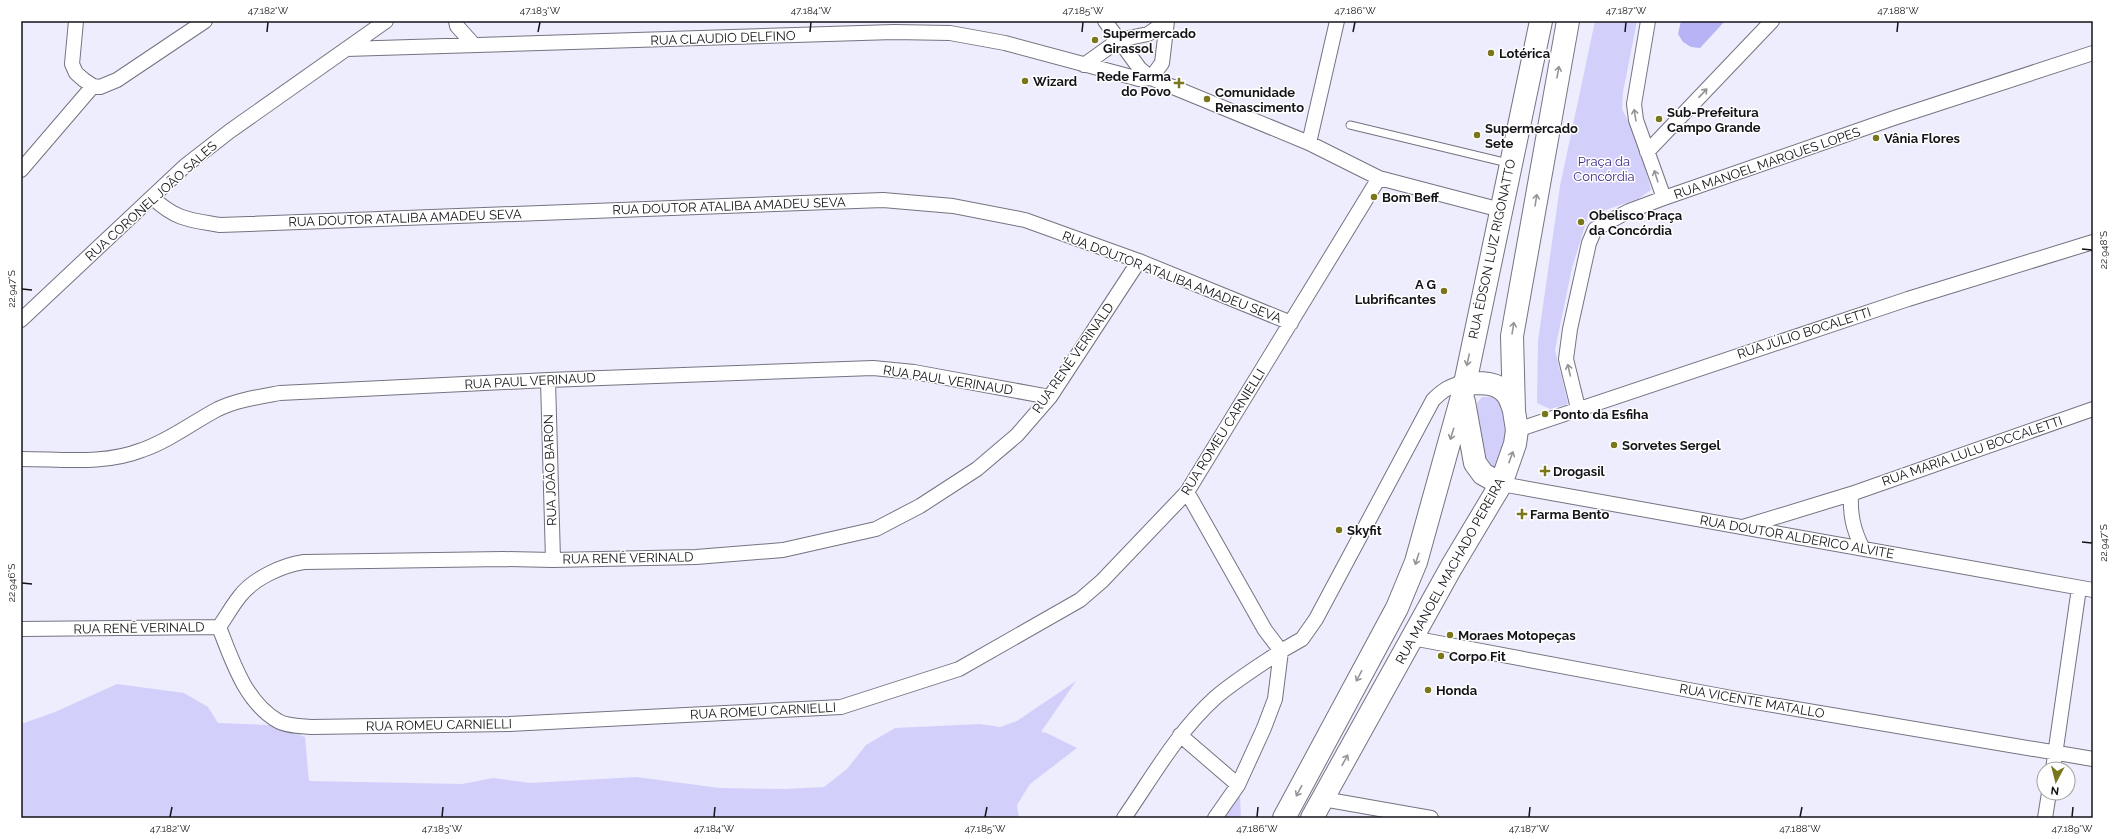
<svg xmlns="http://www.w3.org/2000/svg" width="2114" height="839" font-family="Raleway,sans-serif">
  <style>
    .green { fill: #d2d0fa }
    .building { fill: #b7b3f4 }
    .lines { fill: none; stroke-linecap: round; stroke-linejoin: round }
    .service-casing { stroke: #747381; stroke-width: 9 }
    .minor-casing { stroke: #747381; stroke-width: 16 }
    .primary-casing { stroke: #747381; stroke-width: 24 }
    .service { stroke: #fff; stroke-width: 7 }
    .minor { stroke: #fff; stroke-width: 14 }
    .primary { stroke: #fff; stroke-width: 22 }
    .oneway { stroke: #959597 }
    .ticks { fill: none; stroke: #131318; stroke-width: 1.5 }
    .poi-dot { fill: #7a761b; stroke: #fff; stroke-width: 1.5 }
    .labels { text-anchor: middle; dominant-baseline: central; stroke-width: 3; stroke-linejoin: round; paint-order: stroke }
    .poi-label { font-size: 13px; font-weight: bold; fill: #131318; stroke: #fff; text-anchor: start }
    .street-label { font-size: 13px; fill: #131318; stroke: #fff }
    .park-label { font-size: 13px; fill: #412d89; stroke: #fff }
    .neatline { fill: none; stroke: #131318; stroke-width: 1.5 }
    .ticks-label { font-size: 10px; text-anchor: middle; fill: #131318 }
  </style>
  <rect width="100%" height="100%" fill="#ededfd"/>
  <path class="green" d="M1595 21H1637L1623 92 1622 109 1638 140 1651 190 1638 199 1588 216 1572 268 1555 350 1568 404 1550 409 1537 403 1538 341 1560 186Z
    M1482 397H1490L1499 401 1504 411 1508 449 1500 471 1488 470 1478 456 1477 403Z
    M1076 681 1041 732 1047 733 1077 748 1030 784 1017 805 1019 818H21V724L55 712 117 684 184 693 208 707 218 723 270 725 305 737 309 781 462 784 493 778 530 783 636 777 720 788 785 789 824 787 847 769 866 745 895 728 980 724 1000 727 1017 721Z
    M1240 795 1241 818H1224Z"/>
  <path class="building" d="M1681 21H1725L1700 48 1691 47 1683 42 1678 34Z"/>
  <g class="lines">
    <g class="service-casing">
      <path id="service" d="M1350 125 1508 163"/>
    </g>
    <g class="minor-casing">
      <path id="minor" d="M76 21 72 64 76 73 84 80 93 86 100 87 117 80 205 21
        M456 21 457 26 474 45
        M1105 21 1140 69 1151 78
        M1648 21 1634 104 1636 120 1664 198
        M346 49 894 32 950 33 1005 43 1139 79 1151 78 1309 143 1379 178 1501 210
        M1084 65 1119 40 1148 34 1167 21
        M1151 78 1162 63 1167 21
        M1309 143 1337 21
        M1647 152 1772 21
        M21 170 93 86
        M153 198C176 220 191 220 220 225L883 200 953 206 1025 220 1139 261 1291 323
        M21 320 185 166 230 131 386 21
        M548 380 553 560
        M1578 408 1566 359 1570 329 1589 243 1595 229 1629 211 1664 198 1894 118 2093 53
        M1517 430 1908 299 2093 242
        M21 459C62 459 104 465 142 450 169 441 193 422 218 409 237 400 258 397 280 393L548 380 873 368 914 372 1050 397
        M1501 484 2093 590
        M1187 492 1265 630 1281 651 1302 639 1316 619 1433 400C1442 391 1450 385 1464 383
        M1851 494C1850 514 1853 529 1862 547
        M1743 527 1851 494 2093 409
        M219 627C232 660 245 702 278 721 286 726 301 726 311 727L509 724 841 707 959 669 1080 600 1102 581 1187 492 1379 178
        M21 629 219 627C226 617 232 606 240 596 253 579 282 565 304 562L503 559 553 560 696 557 783 550 876 529 920 506 977 469 1017 435 1050 397 1139 261
        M1412 638 1737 699 2093 759
        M1180 735 1238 785
        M2053 769 2079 588
        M1323 799 1431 818
        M1124 818C1153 776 1178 731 1216 697 1236 680 1259 666 1281 651L1275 699 1264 728 1238 785 1215 818
        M2045 818 2049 793"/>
    </g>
    <g class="primary-casing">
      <path id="primary" d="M1464 383C1478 383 1496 381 1506 393 1510 397 1512 405 1514 410
        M1464 402 1475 463 1483 474 1501 484
        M1284 818 1397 608 1416 562 1463 393 1541 21
        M1312 818 1452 566 1501 484 1515 444 1517 430 1514 411 1512 336 1568 21"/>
    </g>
    <use href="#service" class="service"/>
    <use href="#minor" class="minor"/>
    <use href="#primary" class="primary"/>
  </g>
  <defs><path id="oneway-shaft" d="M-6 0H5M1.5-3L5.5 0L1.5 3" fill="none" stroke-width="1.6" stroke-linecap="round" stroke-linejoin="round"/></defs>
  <g class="oneway">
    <use href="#oneway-shaft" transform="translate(1558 72) rotate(-80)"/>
    <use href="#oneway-shaft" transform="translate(1703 93) rotate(-47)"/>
    <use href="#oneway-shaft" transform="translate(1635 115) rotate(-99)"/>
    <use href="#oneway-shaft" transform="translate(1656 176) rotate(-108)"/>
    <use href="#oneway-shaft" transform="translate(1536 200) rotate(-81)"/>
    <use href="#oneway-shaft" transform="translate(1513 328) rotate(-81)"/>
    <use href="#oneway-shaft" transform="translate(1468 360) rotate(102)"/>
    <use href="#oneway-shaft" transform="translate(1569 370) rotate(-103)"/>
    <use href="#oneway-shaft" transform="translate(1452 434) rotate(107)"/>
    <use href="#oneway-shaft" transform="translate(1511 457) rotate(-70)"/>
    <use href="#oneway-shaft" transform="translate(1417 559) rotate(108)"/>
    <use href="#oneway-shaft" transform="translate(1359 676) rotate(118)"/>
    <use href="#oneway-shaft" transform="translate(1345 760) rotate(-61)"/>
    <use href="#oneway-shaft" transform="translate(1299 791) rotate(118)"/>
  </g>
  <path class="ticks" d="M267 32 268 22M538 32 540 22M810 32 811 22M1082 32 1083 22M1353 32 1355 22M1625 32 1626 22M1897 32 1898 22M2082 249 2092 250M22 289 32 290M2082 542 2092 543M22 583 32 584M170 817 172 807M442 817 443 807M714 817 715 807M985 817 987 807M1257 817 1258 807M1529 817 1530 807M1800 817 1802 807M2072 817 2073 807"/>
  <g class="poi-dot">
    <circle cx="1095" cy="40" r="4"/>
    <circle cx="1491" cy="53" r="4"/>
    <circle cx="1025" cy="81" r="4"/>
    <path d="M1177 77h4v4h4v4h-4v4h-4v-4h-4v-4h4z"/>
    <circle cx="1207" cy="99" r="4"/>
    <circle cx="1659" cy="119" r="4"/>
    <circle cx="1477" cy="135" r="4"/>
    <circle cx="1876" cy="138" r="4"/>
    <circle cx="1374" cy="197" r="4"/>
    <circle cx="1581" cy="222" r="4"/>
    <circle cx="1444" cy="291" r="4"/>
    <circle cx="1545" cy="414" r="4"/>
    <circle cx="1614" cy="445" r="4"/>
    <path d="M1543 465h4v4h4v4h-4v4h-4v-4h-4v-4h4z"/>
    <path d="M1520 508h4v4h4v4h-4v4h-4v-4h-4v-4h4z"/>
    <circle cx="1339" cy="530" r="4"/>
    <circle cx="1450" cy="635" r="4"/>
    <circle cx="1441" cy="656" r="4"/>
    <circle cx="1428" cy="690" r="4"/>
  </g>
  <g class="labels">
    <g class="poi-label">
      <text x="1103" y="33">Supermercado<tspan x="1103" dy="15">Girassol</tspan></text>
      <text x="1499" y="53">Lotérica</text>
      <text x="1171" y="76" text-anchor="end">Rede Farma<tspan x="1171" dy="15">do Povo</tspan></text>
      <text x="1033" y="81">Wizard</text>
      <text x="1215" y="92">Comunidade<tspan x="1215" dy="15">Renascimento</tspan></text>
      <text x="1667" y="112">Sub-Prefeitura<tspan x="1667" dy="15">Campo Grande</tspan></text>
      <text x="1485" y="128">Supermercado<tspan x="1485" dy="15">Sete</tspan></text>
      <text x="1884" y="138">Vânia Flores</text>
      <text x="1382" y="197">Bom Beff</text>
      <text x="1589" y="215">Obelisco Praça<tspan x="1589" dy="15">da Concórdia</tspan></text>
      <text x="1436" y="284" text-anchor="end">A G<tspan x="1436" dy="15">Lubrificantes</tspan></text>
      <text x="1553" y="414">Ponto da Esfiha</text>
      <text x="1622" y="445">Sorvetes Sergel</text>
      <text x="1553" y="471">Drogasil</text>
      <text x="1530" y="514">Farma Bento</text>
      <text x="1347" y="530">Skyfit</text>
      <text x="1458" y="635">Moraes Motopeças</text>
      <text x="1449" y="656">Corpo Fit</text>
      <text x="1436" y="690">Honda</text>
    </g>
    <g class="street-label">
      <text transform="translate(723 38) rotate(-2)">RUA CLAUDIO DELFINO</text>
      <text transform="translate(1767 163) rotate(-19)">RUA MANOEL MARQUES LOPES</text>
      <text transform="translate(151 201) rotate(-42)">RUA CORONEL JOÃO SALES</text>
      <text transform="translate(729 206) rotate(-2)">RUA DOUTOR ATALIBA AMADEU SEVA</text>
      <text transform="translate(405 218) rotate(-2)">RUA DOUTOR ATALIBA AMADEU SEVA</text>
      <text transform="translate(1492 249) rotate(-78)">RUA ÉDSON LUIZ RIGONATTO</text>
      <text transform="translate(1172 277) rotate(21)">RUA DOUTOR ATALIBA AMADEU SEVA</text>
      <text transform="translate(1804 333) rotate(-18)">RUA JÚLIO BOCALETTI</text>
      <text transform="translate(1073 358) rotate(-55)">RUA RENÊ VERINALD</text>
      <text transform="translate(948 380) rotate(9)">RUA PAUL VERINAUD</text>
      <text transform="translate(530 381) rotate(-3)">RUA PAUL VERINAUD</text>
      <text transform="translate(1223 432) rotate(-58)">RUA ROMEU CARNIELLI</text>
      <text transform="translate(1972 451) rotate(-19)">RUA MARIA LULU BOCCALETTI</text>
      <text transform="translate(550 470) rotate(-92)">RUA JOÃO BARON</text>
      <text transform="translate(1797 537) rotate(10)">RUA DOUTOR ALDERICO ALVITE</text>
      <text transform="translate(628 558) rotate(-1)">RUA RENÊ VERINALD</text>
      <text transform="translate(1450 571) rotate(-61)">RUA MANOEL MACHADO PEREIRA</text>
      <text transform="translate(139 628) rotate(-1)">RUA RENÊ VERINALD</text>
      <text transform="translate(1752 701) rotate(10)">RUA VICENTE MATALLO</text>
      <text transform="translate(763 711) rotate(-3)">RUA ROMEU CARNIELLI</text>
      <text transform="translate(439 725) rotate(-1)">RUA ROMEU CARNIELLI</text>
    </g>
    <g class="park-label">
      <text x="1604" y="161">Praça da<tspan x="1604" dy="15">Concórdia</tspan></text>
    </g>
  </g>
  <rect width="2114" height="839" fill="none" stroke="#ffffff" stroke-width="44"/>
  <g transform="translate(2056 781) rotate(187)"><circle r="19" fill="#ffffff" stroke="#a1a1a3"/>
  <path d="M0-3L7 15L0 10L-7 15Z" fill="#7a761b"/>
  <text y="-6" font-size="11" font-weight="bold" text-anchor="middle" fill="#131318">N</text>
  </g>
  <rect x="22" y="22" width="2070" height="795" class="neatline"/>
  <g class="ticks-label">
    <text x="268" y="14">47.182°W</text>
    <text x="540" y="14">47.183°W</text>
    <text x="811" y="14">47.184°W</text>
    <text x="1083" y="14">47.185°W</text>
    <text x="1355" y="14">47.186°W</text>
    <text x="1626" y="14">47.187°W</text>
    <text x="1898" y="14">47.188°W</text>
    <text transform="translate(2103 250) rotate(-90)" y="4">22.948°S</text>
    <text transform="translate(11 289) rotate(-90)" y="4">22.947°S</text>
    <text transform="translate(2103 543) rotate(-90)" y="4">22.947°S</text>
    <text transform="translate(11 583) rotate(-90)" y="4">22.946°S</text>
    <text x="170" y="832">47.182°W</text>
    <text x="442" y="832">47.183°W</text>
    <text x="714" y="832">47.184°W</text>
    <text x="985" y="832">47.185°W</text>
    <text x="1257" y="832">47.186°W</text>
    <text x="1529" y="832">47.187°W</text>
    <text x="1800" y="832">47.188°W</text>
    <text x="2072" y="832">47.189°W</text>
  </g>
</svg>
